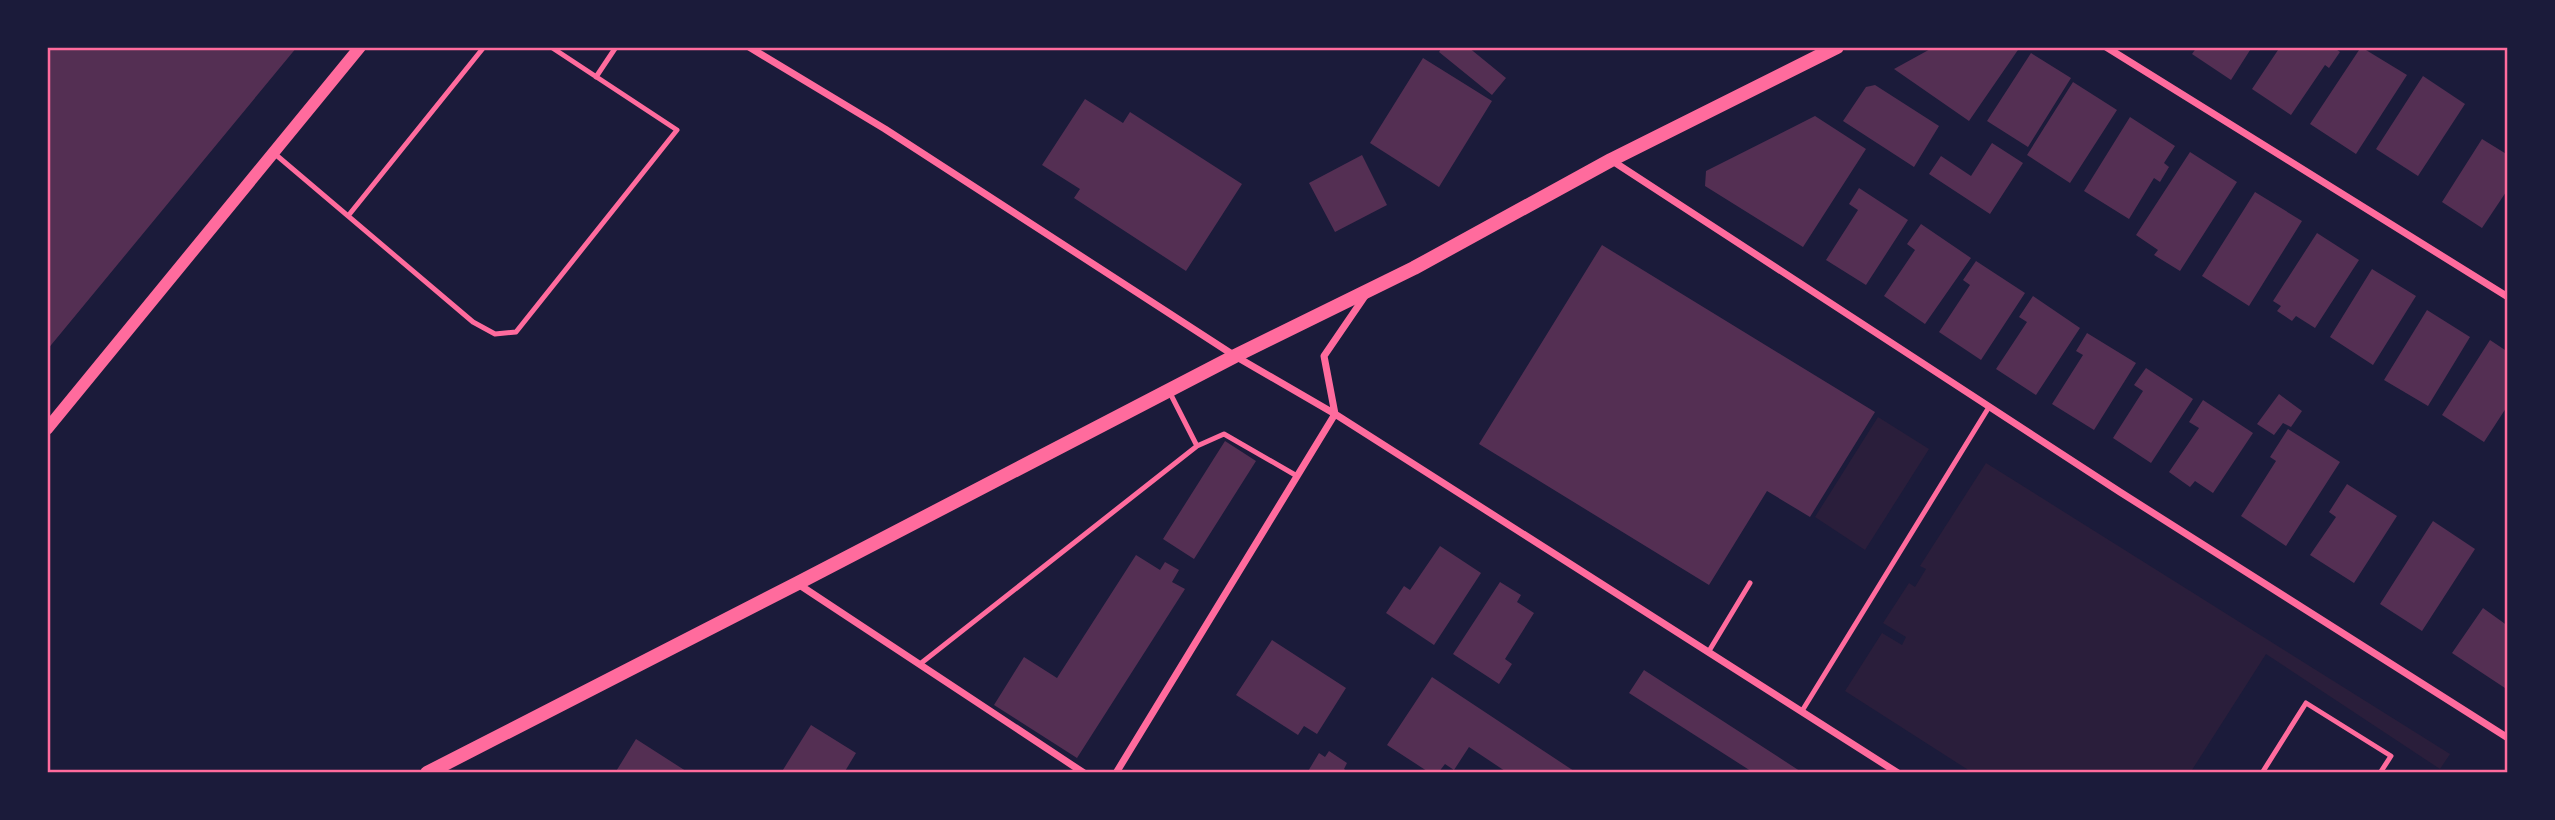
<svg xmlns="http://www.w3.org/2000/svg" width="2555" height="820" font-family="Manrope,sans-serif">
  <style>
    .green { fill: #2a1e3b }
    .building { fill: #542f53 }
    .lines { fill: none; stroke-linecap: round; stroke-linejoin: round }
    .service { stroke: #ff6b9d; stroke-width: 5 }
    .minor { stroke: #ff6b9d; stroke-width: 7 }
    .tertiary { stroke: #ff6b9d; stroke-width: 12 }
    .secondary { stroke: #ff6b9d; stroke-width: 14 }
    .neatline { fill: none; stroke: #ff6b9d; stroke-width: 2.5 }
  </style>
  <rect width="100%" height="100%" fill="#1b1b3a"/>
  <path class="green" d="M1878 417 1929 449 1865 550 1815 517Z
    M1986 463 2450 754 2440 769 2266 654 2190 773H1973L1845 691 1882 633 1902 645 1906 637 1883 623 1909 583 1915 587 1926 569 1920 566Z"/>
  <path class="building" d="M47 47H297L47 350Z
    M1442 47H1468L1506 78 1492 95 1439 52Z
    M1934 47H2020L1969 121 1894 69Z
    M2197 47H2252L2231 80 2192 54Z
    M2280 47H2333L2340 52 2329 68 2325 65 2291 115 2252 89Z
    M2361 47 2407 75 2356 154 2310 124Z
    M2031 53 2071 78 2028 147 1987 121Z
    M1423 58 1492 101 1439 187 1370 143Z
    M2423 76 2465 104 2418 176 2376 149Z
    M2073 82 2117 110 2070 183 2027 155Z
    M1875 85 1939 126 1914 167 1843 121 1866 87Z
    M1085 99 1123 123 1130 112 1242 184 1186 271 1074 198 1080 189 1042 165Z
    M1815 116 1866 149 1803 247 1705 186 1706 171Z
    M2130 117 2175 146 2164 163 2169 167 2160 182 2154 178 2129 219 2084 191Z
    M2482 139 2508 155V189L2482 228 2442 202Z
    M1992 143 2023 163 1990 214 1929 174 1941 156 1971 176Z
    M2190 152 2237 182 2180 271 2154 255 2158 250 2136 235Z
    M1362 155 1387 205 1335 232 1309 183Z
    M1859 188 1908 220 1866 285 1826 260 1858 210 1849 204Z
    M2255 192 2302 221 2249 306 2202 276Z
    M1921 224 1971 258 1925 324 1884 296 1915 250 1907 244Z
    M2317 233 2359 260 2315 328 2296 316 2292 321 2277 311 2281 306 2273 301Z
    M1602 245 1875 412 1810 517 1767 491 1709 585 1479 444Z
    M1976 261 2025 293 1981 360 1939 332 1970 285 1963 280Z
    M2372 269 2416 296 2373 365 2330 337Z
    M2033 296 2080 328 2036 395 1996 369 2027 322 2019 317Z
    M2427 310 2470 337 2428 406 2384 380Z
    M2087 333 2136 363 2094 430 2052 404 2083 355 2076 351Z
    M2490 340 2508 352V405L2484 442 2442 415Z
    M2146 368 2193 399 2151 463 2113 438 2143 391 2134 385Z
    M2279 394 2302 411 2291 427 2283 423 2274 435 2257 424Z
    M2203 400 2253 433 2213 493 2195 481 2190 487 2169 472 2199 428 2189 422Z
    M2288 429 2340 462 2286 546 2241 516 2276 461 2270 457Z
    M1225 441 1256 461 1194 559 1163 539Z
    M2347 484 2397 516 2354 583 2310 555 2336 517 2329 512Z
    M2433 521 2475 549 2422 631 2380 604Z
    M1440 546 1481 573 1434 645 1386 613 1404 586 1410 590Z
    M1136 555 1160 570 1165 562 1179 570 1172 582 1185 589 1077 758 994 705 1024 657 1057 678Z
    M1500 582 1521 595 1517 602 1534 613 1505 659 1512 664 1499 684 1453 654Z
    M2483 608 2508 626V690L2452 653Z
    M1272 640 1346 688 1317 734 1304 726 1298 735 1236 695Z
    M1644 670 1803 773H1754L1629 693Z
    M1432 677 1577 773H1508L1469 747 1454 770 1445 764 1438 773H1430L1387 745Z
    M811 725 856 753 844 773H781Z
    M636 739 689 773H615Z
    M1329 751 1347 763 1344 769 1349 773H1307L1319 753 1325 757Z"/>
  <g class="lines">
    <path class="service" d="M596 77 616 47
      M275 154 473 322 495 334 516 332 677 130 551 47
      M348 216 484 47
      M1197 446 1224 434 1297 476
      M1709 651 1750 583
      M920 664 1197 446 1169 391
      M1802 711 1989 407
      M2262 773 2306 703 2391 756 2380 773"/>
    <path class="minor" d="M749 47 885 129 1235 356 1335 414 1898 773
      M2106 47 2508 297
      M1611 160 2120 492 2508 738
      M798 584 1084 773
      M1116 773 1335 414 1324 356 1365 296"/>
    <path class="tertiary" d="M47 429 360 47"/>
    <path class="secondary" d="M427 773 798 583 1235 356 1414 268 1611 160 1837 47"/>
  </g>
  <rect width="2555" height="820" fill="none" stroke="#1b1b3a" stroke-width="98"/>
  <rect x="49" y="49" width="2457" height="722" class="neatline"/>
</svg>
